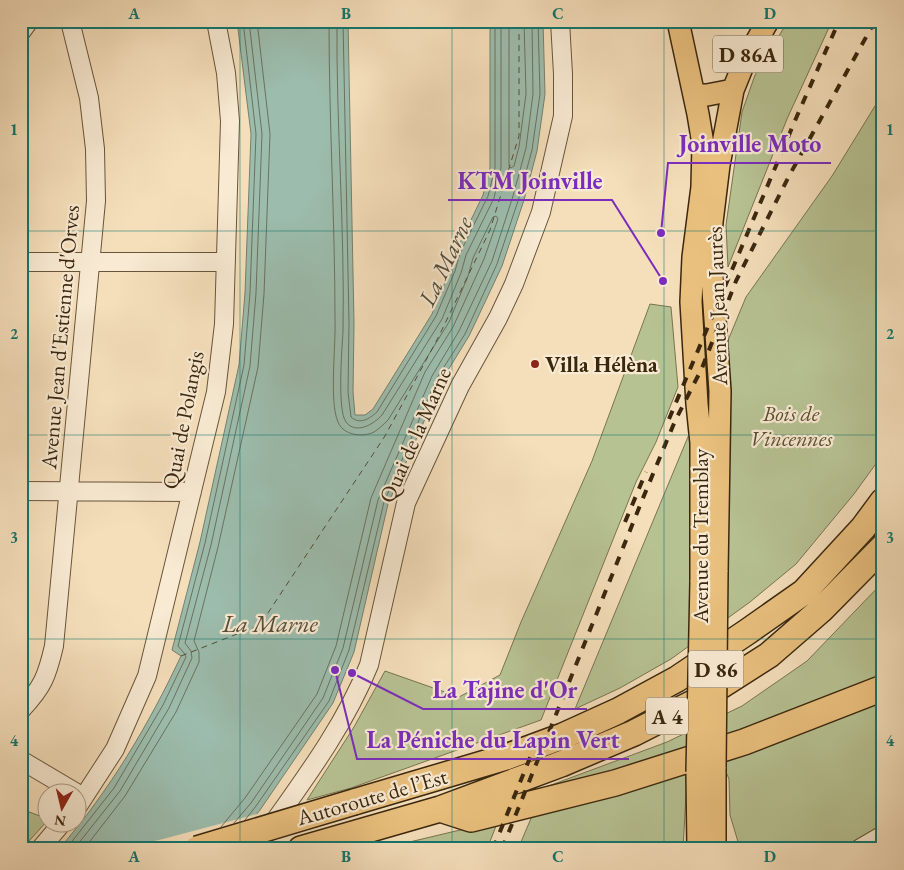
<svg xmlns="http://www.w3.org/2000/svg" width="904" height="870" font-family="'EB Garamond',serif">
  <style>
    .green { fill: #b7c293; stroke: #787450 }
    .water { fill: #9cbdae; stroke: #75816e }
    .pier { fill: #f5dfbb }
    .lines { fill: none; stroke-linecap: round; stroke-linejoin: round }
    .shore { stroke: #6b725e; stroke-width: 1 }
    .ferry { stroke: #524c36; stroke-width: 1; stroke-dasharray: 6 5; stroke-linecap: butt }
    .minor-casing { stroke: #695539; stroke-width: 20 }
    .major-casing { stroke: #3a270e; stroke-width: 24 }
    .highway-casing { stroke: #3a270e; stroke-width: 28 }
    .minor { stroke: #f8ead3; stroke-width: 18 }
    .major { stroke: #eac07e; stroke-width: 21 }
    .highway { stroke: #eac07e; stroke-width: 25 }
    .rail { stroke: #3a270e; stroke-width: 4; stroke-dasharray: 9 9; stroke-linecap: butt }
    .major-bridge-casing { stroke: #3a270e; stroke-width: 24; stroke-linecap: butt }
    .highway-bridge-casing { stroke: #3a270e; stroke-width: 28; stroke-linecap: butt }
    .major-bridge { stroke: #eac07e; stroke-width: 21 }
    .highway-bridge { stroke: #eac07e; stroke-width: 25 }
    .grid { fill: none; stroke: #0f766e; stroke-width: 1; stroke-opacity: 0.55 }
    .poi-dot { fill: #8f2418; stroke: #f8ead3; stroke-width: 2 }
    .labels { text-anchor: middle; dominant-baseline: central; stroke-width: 4.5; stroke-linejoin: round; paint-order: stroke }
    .shield { fill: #f8ead3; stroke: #736249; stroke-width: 1 }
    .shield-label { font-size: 21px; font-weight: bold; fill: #3a270e }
    .street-label { font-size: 22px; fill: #3a270e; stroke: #f8ead3 }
    .poi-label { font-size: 22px; font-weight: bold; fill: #3a270e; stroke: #f8ead3; text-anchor: start }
    .park-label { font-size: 22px; font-style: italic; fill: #594e2f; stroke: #f8ead3 }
    .water-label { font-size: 24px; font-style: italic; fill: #524c36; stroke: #f8ead3 }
    .leader { fill: none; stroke: #7b2cbf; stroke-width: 2 }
    .callout-dot { fill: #7b2cbf; stroke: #f8ead3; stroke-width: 2 }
    .callout-label { font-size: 24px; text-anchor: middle; font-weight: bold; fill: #7b2cbf; stroke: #f8ead3; stroke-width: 4.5; stroke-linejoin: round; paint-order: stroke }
    .neatline { fill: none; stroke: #0f766e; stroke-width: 2 }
    .grid-label { font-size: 16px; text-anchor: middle; font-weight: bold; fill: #0f766e }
  </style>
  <rect width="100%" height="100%" fill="#f5dfbb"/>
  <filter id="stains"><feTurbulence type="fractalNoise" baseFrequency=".004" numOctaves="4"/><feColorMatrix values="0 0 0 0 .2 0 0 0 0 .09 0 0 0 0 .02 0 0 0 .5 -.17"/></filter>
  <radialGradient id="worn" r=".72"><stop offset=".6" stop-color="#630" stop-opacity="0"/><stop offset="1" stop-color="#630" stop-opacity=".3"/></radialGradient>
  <path class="green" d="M788 21H832L787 119 728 267 726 225 742 112 755 75Z
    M883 93V454L854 494 796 564 750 602 671 659 620 688 575 709 746 297 832 176Z
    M650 304 671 307 678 387 656 442 636 482 541 720 351 788 307 800 354 727 385 671 459 697 500 675 521 622 592 461Z
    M883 582V849H738L739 845 730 815 729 779 725 770 729 750 543 788 667 742 742 706 807 661Z
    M685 770 687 776 683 849H518L535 809Z
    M21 809 48 819 47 821 22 849Z
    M498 821 487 849H380Z"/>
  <path class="water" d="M237 21H348L354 323 353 392 355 415H365L373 409 432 314 450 270 456 251 483 195 490 168V21H543L545 94 537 151 524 200 502 266 469 336 442 380 388 504 354 652 333 703 260 810 228 849H59C110 790 148 726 181 656L172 650 200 542 239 365 245 293 251 134Z"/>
  <path class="pier" d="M261 813 231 849H119L163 839Z"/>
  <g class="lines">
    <path class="shore" d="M337 21C336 125 345 228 343 332 342 348 337 410 346 422 356 435 374 424 382 415L442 319 461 273 466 255 494 198 501 168V21
      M343 21 349 323 348 392 351 417C360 425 369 419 377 412L436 316 455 271 460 253 488 196 495 168V21
      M509 21V166L511 168 514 166 519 147 526 94 524 21
      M245 820 256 806 329 701 349 650 384 502 437 378 465 334 497 264 519 198 532 150 540 94 538 21
      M234 823 251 803 323 698 343 648 378 500 432 376 459 331 492 261 513 196 526 148 533 94 532 21
      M221 827 245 798 317 694 336 646 371 498 425 372 453 327 484 259 498 219 496 216 493 217 473 258 468 276 449 322 388 420C384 424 379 429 374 432 362 438 343 435 338 422 329 402 336 345 335 320 335 221 329 121 329 21
      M66 849 114 788 163 705 186 657 184 653 178 646 205 543 244 365 250 293 256 134 243 21
      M74 849 120 791 169 708 192 658 191 651 185 643 211 545 250 366 256 293 262 134 249 21
      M84 849 125 796 176 712 199 662V652L194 641 218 547 258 367 264 294 270 134 257 21"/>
    <path class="ferry" d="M181 656 260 625 385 436 438 338 490 230 519 136V21"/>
    <g class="minor-casing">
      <path id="minor" d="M21 32 29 21
        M21 262H226
        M21 491 192 492
        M21 710C43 687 47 676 54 646L96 201 95 149 89 98 70 21
        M21 760 75 792
        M78 806 115 749 147 676 216 392 224 324 230 121 226 73 216 21
        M40 849 63 822
        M255 849C296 790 342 732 369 665L406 503 460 386 498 318 514 284 541 212 563 116V74L560 21
        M859 849 883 835"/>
    </g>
    <g class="major-casing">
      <path id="major" d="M678 21 698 114 703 144 702 187 693 257 691 302 697 404 701 443V582
        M694 95H707L733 90
        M717 572 720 391 710 247 712 222 719 165 733 90 744 63 768 21
        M715 767V849
        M697 772 698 849"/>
    </g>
    <g class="highway-casing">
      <path id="highway" d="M354 802 506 757 563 736 618 711 677 679 747 632 804 592 863 528 883 501
        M440 809 471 819 615 783 744 742 883 688
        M301 849 440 809 561 764 634 733 697 701 769 655 822 609 883 547"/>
    </g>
    <use href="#minor" class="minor"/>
    <use href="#major" class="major"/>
    <use href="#highway" class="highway"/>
    <path class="rail" d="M669 419 797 116 839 21
      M625 522 646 472
      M493 849 540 733
      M502 849 643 498 675 421 702 368 736 281 789 176 875 21"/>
    <g class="major-bridge-casing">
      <path id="major-bridge" d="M715 767 717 572
        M697 772 701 582"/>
    </g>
    <g class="highway-bridge-casing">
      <path id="highway-bridge" d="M197 849 354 802"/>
    </g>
    <use href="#major-bridge" class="major-bridge"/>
    <use href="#highway-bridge" class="highway-bridge"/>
  </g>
  <path class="grid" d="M240 21V849M452 21V849M664 21V849M21 231H883M21 435H883M21 639H883"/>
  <circle class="poi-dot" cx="535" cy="364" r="5"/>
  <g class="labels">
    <g class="shield">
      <rect x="713" y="35.5" width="70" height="37" rx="4"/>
      <rect x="688.5" y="650.5" width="55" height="37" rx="4"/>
      <rect x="646" y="697.5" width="42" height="37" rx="4"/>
    </g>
    <g class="shield-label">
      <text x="748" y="54">D 86A</text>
      <text x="716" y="669">D 86</text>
      <text x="667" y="716">A 4</text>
    </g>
    <g class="street-label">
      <text transform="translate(717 306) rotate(-92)">Avenue Jean Jaurès</text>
      <text transform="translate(60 337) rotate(-85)">Avenue Jean d'Estienne d'Orves</text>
      <text transform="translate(183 420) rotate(-79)">Quai de Polangis</text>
      <text transform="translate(415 435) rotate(-66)">Quai de la Marne</text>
      <text transform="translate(700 536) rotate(-90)">Avenue du Tremblay</text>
      <text transform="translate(372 797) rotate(-16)">Autoroute de l’Est</text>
    </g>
    <g class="poi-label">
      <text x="545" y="364">Villa Hélèna</text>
    </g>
    <g class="park-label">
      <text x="791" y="413">Bois de<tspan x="791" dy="25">Vincennes</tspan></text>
    </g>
    <g class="water-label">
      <text transform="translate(445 261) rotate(-65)">La Marne</text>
      <text x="270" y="623">La Marne</text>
    </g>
  </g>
  <path class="leader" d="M661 233L668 163H831M663 281L612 200H448M352 673L423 709H587M335 670L357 759H629"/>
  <g class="callout-dot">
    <circle cx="661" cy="233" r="5"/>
    <circle cx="663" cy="281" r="5"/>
    <circle cx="352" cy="673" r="5"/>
    <circle cx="335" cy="670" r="5"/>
  </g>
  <g class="callout-label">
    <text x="750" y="152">Joinville Moto</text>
    <text x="530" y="189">KTM Joinville</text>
    <text x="505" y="698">La Tajine d'Or</text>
    <text x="493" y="748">La Péniche du Lapin Vert</text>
  </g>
  <rect width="904" height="870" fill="none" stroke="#f5dfbb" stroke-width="55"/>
  <g transform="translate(62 808) rotate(188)"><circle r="24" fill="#f8ead3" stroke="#ac9c84"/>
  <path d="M0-4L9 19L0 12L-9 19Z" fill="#8f2418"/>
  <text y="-8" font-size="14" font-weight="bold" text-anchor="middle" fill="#3a270e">N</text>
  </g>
  <rect x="28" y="28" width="848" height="814" class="neatline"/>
  <g class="grid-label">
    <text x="134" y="19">A</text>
    <text x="346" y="19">B</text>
    <text x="558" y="19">C</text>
    <text x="770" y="19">D</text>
    <text x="14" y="135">1</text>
    <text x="890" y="135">1</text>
    <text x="14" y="339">2</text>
    <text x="890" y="339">2</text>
    <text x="14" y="543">3</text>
    <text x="890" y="543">3</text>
    <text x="14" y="746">4</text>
    <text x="890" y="746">4</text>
    <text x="134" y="862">A</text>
    <text x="346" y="862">B</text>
    <text x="558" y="862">C</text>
    <text x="770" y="862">D</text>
  </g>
  <rect width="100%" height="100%" filter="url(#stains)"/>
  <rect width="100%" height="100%" fill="url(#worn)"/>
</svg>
